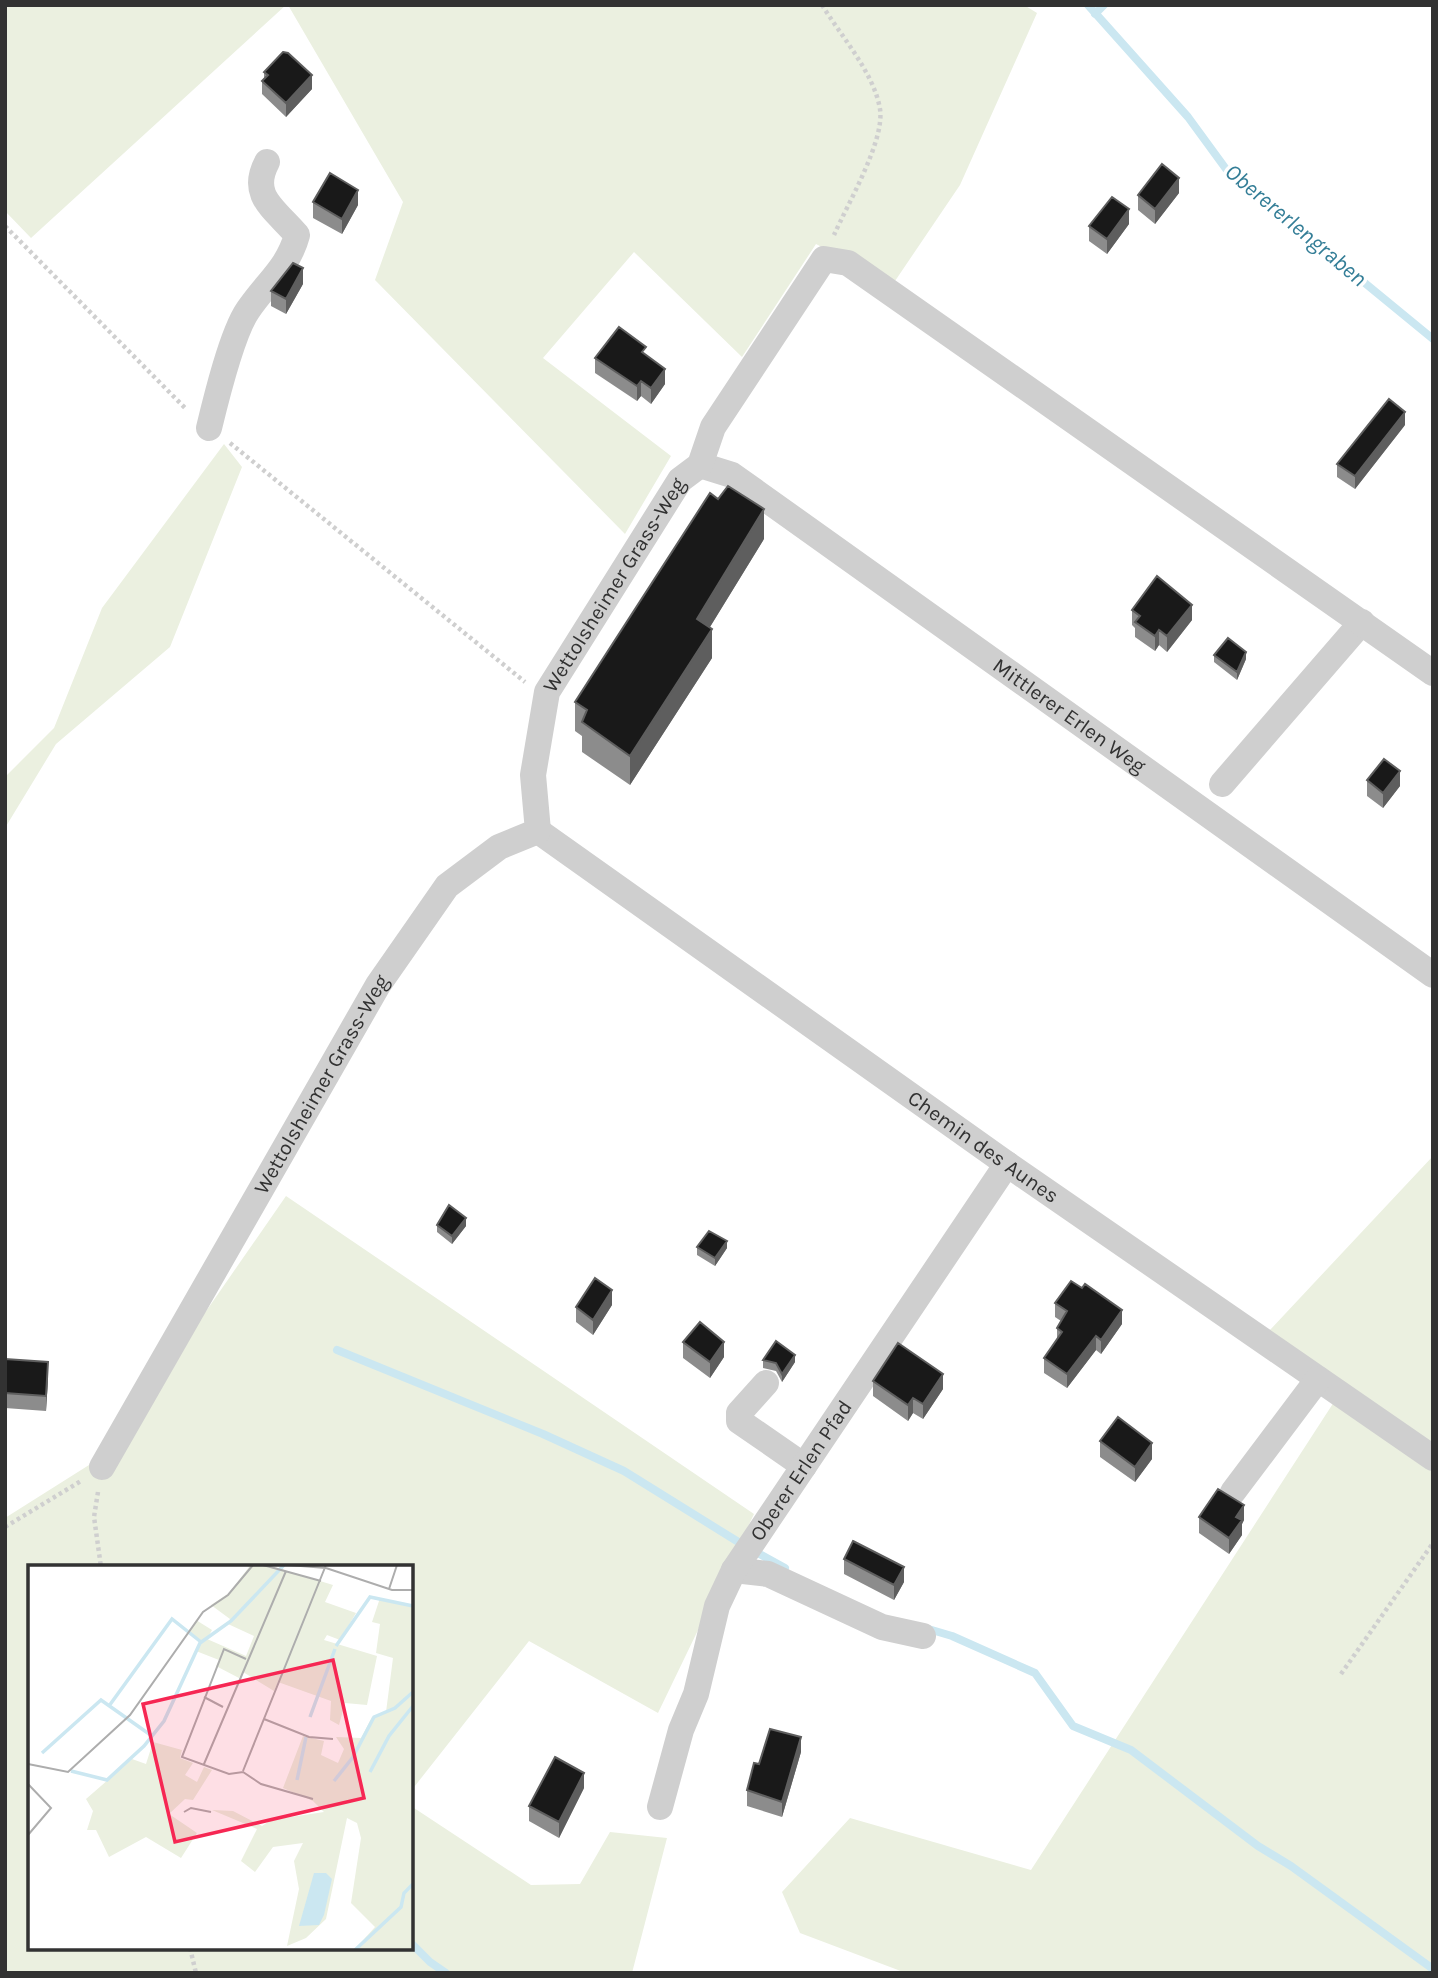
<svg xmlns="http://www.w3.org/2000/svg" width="1438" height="1978" font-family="Karla,sans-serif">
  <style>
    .green { fill: #ebf0e0 }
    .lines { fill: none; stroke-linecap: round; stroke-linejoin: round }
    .stream { stroke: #cbe7f1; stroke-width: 8 }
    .path { stroke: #cfcfcf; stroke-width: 4.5; stroke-dasharray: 3.5 3.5; stroke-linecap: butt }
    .minor { stroke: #cfcfcf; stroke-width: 26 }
    .wall { fill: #8c8c8c }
    .shaded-wall { fill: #5e5e5e }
    .building { fill: #191919; stroke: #5e5e5e; stroke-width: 2 }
    .labels { text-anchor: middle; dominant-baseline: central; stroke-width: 7; stroke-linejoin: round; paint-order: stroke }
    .street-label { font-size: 21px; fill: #323232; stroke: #fff }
    .water-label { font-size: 23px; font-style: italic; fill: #347e97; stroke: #fff }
    .inset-river { fill: none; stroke: #cbe7f1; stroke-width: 3.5 }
    .inset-road { fill: none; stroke: #adadad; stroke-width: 2 }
    .view { fill: #f62753; fill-opacity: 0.15; stroke: #f62753; stroke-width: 3.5 }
    .inset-edge { fill: none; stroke: #323232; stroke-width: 3.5 }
  </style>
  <rect width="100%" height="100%" fill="#fff"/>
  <path class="green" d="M5 5H286L31 238 5 211Z
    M288 5H1024L1037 13 960 185 893 284 816 244 742 357 634 252 543 358 671 456 625 534 375 280 403 202Z
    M224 444 242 467 170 647 56 744 5 828V777L54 728 102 608Z
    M1433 1156V1973H906L800 1933 782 1892 850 1818 1031 1870 1345 1385 1269 1331Z
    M286 1196 754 1514 658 1713 529 1641 411 1791V1567H30V1948H411V1806L531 1885 580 1884 610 1832 667 1838 632 1973H5V1518L89 1465 209 1307Z"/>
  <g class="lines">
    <path class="stream" d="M1088 5 1188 117 1226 169 1433 339
      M1095 14 1104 5
      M337 1350 543 1434 624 1471 740 1543
      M754 1551 785 1568
      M925 1628 952 1636 1035 1673 1073 1726 1131 1750 1258 1846 1291 1866 1433 1969
      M411 1943 430 1962 446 1973"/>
    <path class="path" d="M822 5C841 36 874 73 880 109 885 141 847 205 834 235
      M5 226 187 410
      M230 443 525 682
      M98 1492 94 1517 101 1567
      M5 1527 81 1481
      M1341 1674 1433 1543
      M190 1948 196 1973"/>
    <g class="minor">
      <path d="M209 428C216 399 232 333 248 310 267 282 288 268 297 235 275 209 249 196 267 162"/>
      <path id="s1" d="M700 465 732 475 1433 975"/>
      <path d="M1222 784 1362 622"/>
      <path id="s2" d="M538 831 1007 1164 1433 1458"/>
      <path d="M766 1383 739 1413V1421L804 1466"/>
      <path id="s3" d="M102 1467 378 985 447 886 499 847 538 831 533 775 547 692 680 480 700 465 713 427 824 259 848 263 1433 673"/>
      <path d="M1233 1492 1318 1379"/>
      <path d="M734 1570 768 1574 882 1627 923 1636"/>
      <path id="s4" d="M660 1807 681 1730 696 1694 717 1606 734 1570 1007 1164"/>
    </g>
  </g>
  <path class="wall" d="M264 72 312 89 286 117 262 94V81L264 78Z
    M1179 193 1155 224 1138 210V195Z
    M313 202 358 205 342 234 313 218Z
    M1129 224 1107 254 1089 241V226Z
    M303 284 286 314 271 306V291Z
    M646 355 665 384 651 404 641 396 637 401 595 373V358Z
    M1405 425 1355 489 1337 477V464Z
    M764 539 710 627 712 658 630 785 582 752V736L575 731V702Z
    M1132 610 1192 620 1167 652 1159 645 1155 651 1135 637V628L1132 625Z
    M1214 655 1246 659 1237 680 1214 662Z
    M1367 780 1400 786 1383 808 1367 796Z
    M437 1225 466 1226 452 1244 437 1232Z
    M697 1247 727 1248 715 1266 697 1255Z
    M1055 1303 1122 1324 1101 1354 1096 1350 1067 1388 1044 1373V1358L1057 1340V1328L1061 1321 1055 1317Z
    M612 1305 593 1335 576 1322V1307Z
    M683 1342 724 1357 710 1378 683 1358Z
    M5 1359 48 1378 46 1411 5 1408Z
    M763 1360 795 1362 782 1382 776 1371 763 1368Z
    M873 1381 943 1389 923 1419 913 1413 908 1421 873 1396Z
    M1100 1441 1152 1459 1135 1482 1100 1457Z
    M1199 1517 1244 1520 1242 1524V1535L1229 1554 1199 1533Z
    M844 1559 904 1582 894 1600 844 1574Z
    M801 1752 782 1817 747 1806V1790L759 1764Z
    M584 1788 559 1838 529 1821V1806Z"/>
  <path class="shaded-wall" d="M312 75V89L286 117V103Z
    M1179 178V193L1155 224V209Z
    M358 190V205L342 234V219Z
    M1129 209V224L1107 254V239Z
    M303 268V284L286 314V299Z
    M665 369V384L651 404V388Z
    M641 381V396L637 401V386Z
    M1405 412V425L1355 489V476Z
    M764 509V539L697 648V619Z
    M1192 605V620L1167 652V636Z
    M712 629V658L630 785V756Z
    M1159 630V645L1155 651V636Z
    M1246 652V659L1237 680V672Z
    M1400 771V786L1383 808V793Z
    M466 1218V1226L452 1244V1236Z
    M727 1241V1248L715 1266V1258Z
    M612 1290V1305L593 1335V1320Z
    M1122 1310V1324L1101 1354V1340Z
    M1096 1336V1350L1067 1388V1374Z
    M724 1342V1357L710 1378V1362Z
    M795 1355V1362L782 1382V1374Z
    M48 1362V1378L46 1411V1396Z
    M943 1374V1389L923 1419V1404Z
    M913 1398V1413L908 1421V1405Z
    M1152 1443V1459L1135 1482V1467Z
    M1244 1505V1520L1242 1524V1535L1229 1554V1538L1236 1517Z
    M904 1567V1582L894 1600V1585Z
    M801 1737V1752L782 1817V1802Z
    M584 1773V1788L559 1838V1822Z"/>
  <path class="building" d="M283 52 288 53 312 75 286 103 262 81 268 75 264 72Z
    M1162 164 1179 178 1155 209 1138 195Z
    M330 173 358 190 342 219 313 202Z
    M1112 197 1129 209 1107 239 1089 226Z
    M293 263 303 268 286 299 271 291Z
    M619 327 646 347 642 352 665 369 651 388 641 381 637 386 595 358Z
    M1389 399 1405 412 1355 476 1337 464Z
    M728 486 764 509 697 619 712 629 630 756 582 722 587 710 575 702 710 493 718 499Z
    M1157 576 1192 605 1167 636 1159 630 1155 636 1135 622 1140 616 1132 610Z
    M1228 638 1246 652 1237 672 1214 655Z
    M1384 759 1400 771 1383 793 1367 780Z
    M449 1205 466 1218 452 1236 437 1225Z
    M709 1231 727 1241 715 1258 697 1247Z
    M595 1278 612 1290 593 1320 576 1307Z
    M1071 1281 1082 1288 1085 1284 1122 1310 1101 1340 1096 1336 1067 1374 1044 1358 1062 1332 1057 1328 1067 1311 1055 1303Z
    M700 1322 724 1342 710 1362 683 1342Z
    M776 1341 795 1355 782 1374 776 1363 763 1360Z
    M898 1343 943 1374 923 1404 913 1398 908 1405 873 1381Z
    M5 1359 48 1362 46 1396 5 1393Z
    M1118 1417 1152 1443 1135 1467 1100 1441Z
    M1218 1489 1244 1505 1236 1517 1242 1520 1229 1538 1199 1517Z
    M853 1541 904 1567 894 1585 844 1559Z
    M770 1729 801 1737 782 1802 747 1790 754 1763 759 1764Z
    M555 1757 584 1773 559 1822 529 1806Z"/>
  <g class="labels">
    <g class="street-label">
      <text stroke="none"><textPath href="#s3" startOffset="1050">Wettolsheimer Grass-Weg</textPath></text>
      <text stroke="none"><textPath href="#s1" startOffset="448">Mittlerer Erlen Weg</textPath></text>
      <text stroke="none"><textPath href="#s3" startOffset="441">Wettolsheimer Grass-Weg</textPath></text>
      <text stroke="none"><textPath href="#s2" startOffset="546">Chemin des Aunes</textPath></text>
      <text stroke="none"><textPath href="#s4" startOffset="369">Oberer Erlen Pfad</textPath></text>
    </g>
    <g class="water-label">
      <text transform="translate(1296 225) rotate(40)">Oberererlengraben</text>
    </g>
  </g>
  <g transform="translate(28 1565)">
    <rect width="385" height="385" fill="#fff"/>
    <path d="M217 0H240L305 20 297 37 328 48 312 75 299 70 296 75 349 91 339 140 317 138 311 160 302 155 303 136 250 117 246 126 215 107 211 113 188 101 191 95 168 86 172 77 161 69 168 55 184 65 179 74 218 91 226 71 200 59 202 54 183 40 201 28 221 2ZM352 33 385 40V385H326L347 362 323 338 333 273 329 258 319 253 298 354 278 373 259 381 271 324 266 296 275 278 245 282 227 307 213 296 229 264 184 245 205 246 234 261 243 255 296 247 285 236 255 223 275 171 296 176 293 190 310 198 316 184 308 172 333 173 344 152 358 147 365 93 348 88 352 59 344 57ZM125 177 154 185 152 193 165 198 157 210 169 217 176 202 184 205 165 235 157 234 141 249 169 268 153 293 118 272 81 292 68 265H59L65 246 58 234 104 194 118 199Z" fill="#ebf0e0"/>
    <path d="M286 308H298L304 314 296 350 291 360 271 361Z" fill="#cbe7f1"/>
    <path class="inset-river" d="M308 81 342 32 385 41M81 141 144 54 173 77M282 152 307 84M14 188 73 135 124 171M43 206 79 215 116 181 136 156 172 78 203 56 256 0M342 207 361 171 385 141M269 215 278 172M306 216 325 192 346 152 367 143 385 127M327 385 373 342 376 328 385 319"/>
    <path class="inset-road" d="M235 0 293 16M260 0 298 3 364 25H385M361 24 369 0M218 94 196 84 154 192 201 209 215 207 233 219 285 234M176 132 195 142M236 154 281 172 305 174M0 199 40 207 102 150 175 47 200 30 225 0M176 199 258 6M215 206 298 0M0 219 23 243 0 270M156 247 163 243 183 247"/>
    <path class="view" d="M305 95 336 233 147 277 115 139Z"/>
    <rect width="385" height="385" class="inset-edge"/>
  </g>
  <rect width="1438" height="1978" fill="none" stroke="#323232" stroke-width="14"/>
</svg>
